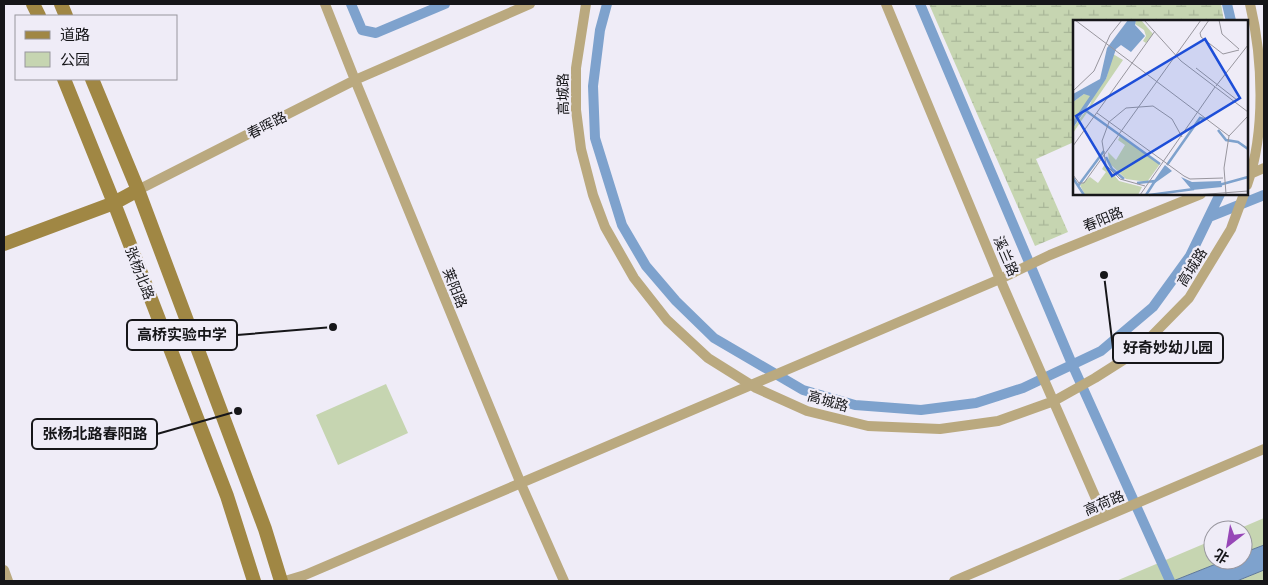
<svg xmlns="http://www.w3.org/2000/svg" width="1268" height="585" font-family="'Work Sans','Noto Sans SC',sans-serif">
  <style>
    .green { fill: #c6d5b1 }
    .wetland { fill: url(#wetland-marsh) }
    .water { fill: #7ea2cd; stroke: #5f7897 }
    .lines { fill: none; stroke-linecap: round; stroke-linejoin: round }
    .canal { stroke: #7ea2cd; stroke-width: 10 }
    .street { stroke: #baa97f; stroke-width: 10 }
    .secondary { stroke: #a08744; stroke-width: 14 }
    .labels { text-anchor: middle; dominant-baseline: central; stroke-width: 4.5; stroke-linejoin: round; paint-order: stroke }
    .street-label { font-size: 14px; fill: #161619; stroke: #efecf7 }
    .inset-river { fill: none; stroke: #7ea2cd; stroke-width: 2.5 }
    .inset-road { fill: none; stroke: #98969e; stroke-width: 1 }
    .view { fill: #1d4ed8; fill-opacity: 0.15; stroke: #1d4ed8; stroke-width: 2.5 }
    .inset-edge { fill: none; stroke: #161619; stroke-width: 2.5 }
    .leader { fill: none; stroke: #161619; stroke-width: 2 }
    .callout-dot { fill: #161619; stroke: #efecf7; stroke-width: 2 }
    .callout { fill: #efecf7; stroke: #161619; stroke-width: 2 }
    .callout-label { font-size: 15px; text-anchor: middle; font-weight: bold; fill: #161619 }
  </style>
  <defs>
    <pattern id="wetland-marsh" width="20" height="14" patternUnits="userSpaceOnUse" patternTransform="scale(1.25)"><rect width="20" height="14" fill="#c6d5b1"/><path d="M1 5h8M5 5V1M11 12h8M15 12V8" fill="none" stroke="#a9b698"/></pattern>
  </defs>
  <rect width="100%" height="100%" fill="#efecf7"/>
  <path class="green" d="M386 384 408 433 338 465 316 415Z
    M1264 518V545L1243 553V530H1236Z
    M1213 540V560H1226L1173 581H1116Z
    M1264 570V581H1237H1238Z"/>
  <path class="wetland" d="M929 4H1221L1224 21H1074V142L1036 159 1068 232 1035 246Z"/>
  <path class="water" d="M1264 545V570L1237 581H1173L1226 560H1243V553Z"/>
  <g class="lines">
    <path class="canal" d="M351 4 362 30 376 33 445 4
      M607 4 600 30 593 86 595 138 622 225 646 266 676 301 714 338 803 390 855 405 921 410 976 403 1023 388 1101 351 1153 307 1190 256 1220 194
      M920 4 1072 364 1170 581
      M1227 4 1231 21
      M1209 217 1264 195"/>
    <path class="street" d="M325 4 355 80 521 484 564 581
      M586 4 576 68V110L581 149 593 195 605 227 634 278 667 320 708 358 756 388 807 411 868 426 940 429 998 421 1054 401 1095 378 1136 352 1189 298 1231 229 1244 194
      M886 4 1000 279 1104 517
      M1248 175 1264 168
      M1247 185C1266 131 1263 59 1250 4
      M138 190 355 80 530 4
      M4 570 8 581
      M285 581 305 575 1000 279 1050 255 1201 194
      M954 581 1264 449"/>
    <path class="secondary" d="M33 4 39 16
      M61 4 66 16
      M64 79 114 203 227 496 254 581
      M92 79 138 190 265 529 281 581
      M4 244 114 203 138 190"/>
  </g>
  <g class="labels">
    <g class="street-label">
      <text transform="translate(563 94) rotate(-91)">高城路</text>
      <text transform="translate(267 125) rotate(-27)">春晖路</text>
      <text transform="translate(1103 219) rotate(-22)">春阳路</text>
      <text transform="translate(1006 256) rotate(67)">溪兰路</text>
      <text transform="translate(1192 267) rotate(-58)">高城路</text>
      <text transform="translate(140 273) rotate(69)">张杨北路</text>
      <text transform="translate(455 288) rotate(68)">莱阳路</text>
      <text transform="translate(828 401) rotate(16)">高城路</text>
      <text transform="translate(1104 503) rotate(-23)">高荷路</text>
    </g>
  </g>
  <g transform="translate(1073 20)">
    <rect width="175" height="175" fill="#efecf7"/>
    <path d="M63 0H68L80 14 73 23 70 21 73 16 71 10 62 4ZM40 34 50 40 0 113V108L17 85 21 73 33 59ZM11 74H17V79L0 101V82Z" fill="#c6d5b1"/>
    <path d="M47 116 87 144 74 162 53 159 36 143 35 132 43 140 52 125 45 120ZM32 144 46 161 69 167 65 175H12L7 165 17 157 25 163 33 152 29 149Z" fill="#c6d5b1"/>
    <path d="M55 0H63L62 5 72 16 58 32 48 25 43 29 33 59 0 108V101L17 76 11 74 0 82V74L27 59 34 28ZM92 145 99 151 82 163 80 162ZM108 157 119 162 148 161 149 167 119 170Z" fill="#7ea2cd"/>
    <path class="inset-river" d="M12 90 87 144M145 110 153 120 165 122 175 129M33 137 39 149 51 159M94 145 127 98 131 99M0 158 11 175M64 163 82 161M146 165 175 157M5 166 31 131M73 175 82 161M76 175 121 169"/>
    <path class="inset-road" d="M2 0 156 116 151 148 153 174M71 0 108 41 175 92M136 0 127 13 128 17 150 34 166 30M146 0 149 14 166 29M123 48 164 80M143 66 175 25M0 71 21 51 37 15 49 0M24 93 111 156 117 159 150 158M156 116 175 96M0 126 82 11M0 155 6 163H11L128 0M72 166 47 159 33 145 29 121 36 102 53 88 80 86 99 99 109 117M67 175 142 67M123 175 175 171"/>
    <path class="view" d="M132 19 167 78 39 156 3 96Z"/>
    <rect width="175" height="175" class="inset-edge"/>
  </g>
  <path class="leader" d="M333 327L237 335M1104 275L1113 348M238 411L157 434"/>
  <g class="callout-dot">
    <circle cx="333" cy="327" r="5"/>
    <circle cx="1104" cy="275" r="5"/>
    <circle cx="238" cy="411" r="5"/>
  </g>
  <g class="callout">
    <rect x="127" y="320" width="110" height="30" rx="5"/>
    <rect x="1113" y="333" width="110" height="30" rx="5"/>
    <rect x="32" y="419" width="125" height="30" rx="5"/>
  </g>
  <g class="callout-label">
    <text x="182" y="340">高桥实验中学</text>
    <text x="1168" y="353">好奇妙幼儿园</text>
    <text x="95" y="439">张杨北路春阳路</text>
  </g>
  <rect width="1268" height="585" fill="none" stroke="#161619" stroke-width="10"/>
  <rect x="15" y="15" width="162" height="65" fill="#efecf7" stroke="#98969e"/>
  <rect x="25" y="31" width="25" height="8" fill="#a08744" stroke="#98969e"/>
  <text x="60" y="40" font-size="15" fill="#161619">道路</text>
  <rect x="25" y="52" width="25" height="15" fill="#c6d5b1" stroke="#98969e"/>
  <text x="60" y="65" font-size="15" fill="#161619">公园</text>
  <g transform="translate(1228 545) rotate(211)"><circle r="24" fill="#efecf7" stroke="#98969e"/>
  <path d="M0-4L9 19L0 12L-9 19Z" fill="#9747b7"/>
  <text y="-8" font-size="14" font-weight="bold" text-anchor="middle" fill="#161619">北</text>
  </g>
</svg>
